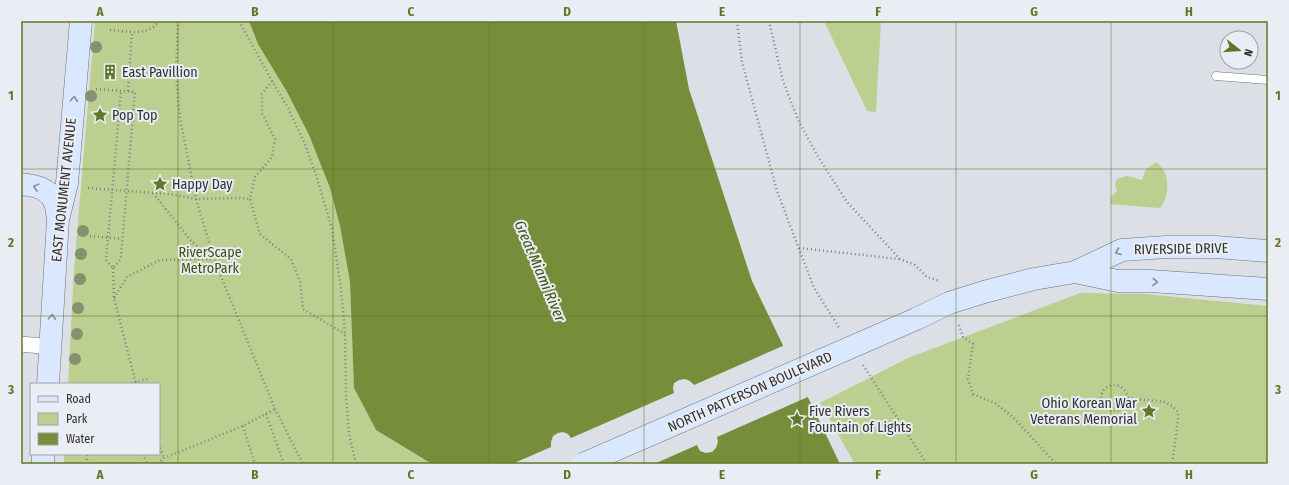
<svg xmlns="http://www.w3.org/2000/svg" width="1289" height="485" font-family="'Fira Sans Condensed',sans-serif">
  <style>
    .green { fill: #bacf90 }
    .water { fill: #768e39 }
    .pier { fill: #dce0e6 }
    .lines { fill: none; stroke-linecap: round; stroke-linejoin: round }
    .lane-casing { stroke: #6e7176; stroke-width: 9 }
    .street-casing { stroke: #6e7176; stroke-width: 16 }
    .secondary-casing { stroke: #6e7176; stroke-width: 23 }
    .path { stroke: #7e8185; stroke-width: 2.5; stroke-dasharray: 1 3; stroke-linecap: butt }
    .lane { stroke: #fff; stroke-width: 8 }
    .street { stroke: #fff; stroke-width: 15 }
    .secondary { stroke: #d9e8fe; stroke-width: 22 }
    .secondary-bridge-casing { stroke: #6e7176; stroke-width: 23; stroke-linecap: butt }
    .secondary-bridge { stroke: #d9e8fe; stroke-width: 22 }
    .tree { fill: #869171 }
    .oneway { stroke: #848c98 }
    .grid { fill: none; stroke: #627728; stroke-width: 1; stroke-opacity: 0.55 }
    .labels { text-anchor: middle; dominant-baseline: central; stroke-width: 4; stroke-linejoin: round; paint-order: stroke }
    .poi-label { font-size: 14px; fill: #2f3133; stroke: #eaedf3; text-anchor: start }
    .street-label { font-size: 14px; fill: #2f3133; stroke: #eaedf3 }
    .park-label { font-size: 14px; fill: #405012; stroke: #eaedf3 }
    .water-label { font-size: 15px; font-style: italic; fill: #415113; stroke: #eaedf3 }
    .neatline { fill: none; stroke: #627728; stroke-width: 1.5 }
    .grid-label { font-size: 13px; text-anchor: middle; font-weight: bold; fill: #627728 }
  </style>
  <rect width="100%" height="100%" fill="#dce0e6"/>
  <path class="green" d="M95 21H249L258 44 287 92 309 135 330 188 340 226 350 282 354 388 376 430 432 464H64V454H159V384H68L74 269Z
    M824 21H881L876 112 867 111Z
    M1157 162C1160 166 1165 171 1166 176 1169 187 1167 199 1160 208L1110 204 1112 196 1117 191 1115 184 1117 179 1127 176 1142 180 1146 169Z
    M1080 293 1144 294 1268 306V464H855L820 403 908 358Z"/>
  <path class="water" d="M249 21H676L689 89 752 281 840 464H432L376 430 354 388 350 282 340 226 330 188 309 135 287 92 258 44Z"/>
  <path class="pier" d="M785 345 810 396 717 437 718 442 716 448 712 452 706 453 700 451 697 445 654 464H512L551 447V442L553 436 558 433 563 432 568 434 571 438 674 393 673 388 674 383 679 380 685 379 690 381 694 385Z"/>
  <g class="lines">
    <g class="lane-casing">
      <path id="lane" d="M1216 76 1268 80"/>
    </g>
    <g class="street-casing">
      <path id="street" d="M21 344 51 347"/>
    </g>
    <g class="secondary-casing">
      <path id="secondary" d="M21 184C34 186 48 187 54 201 57 206 57 214 58 220
        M1075 272 1118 281H1150L1268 289
        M916 319 949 303 984 292 1034 279 1075 272 1122 250 1166 247H1215L1268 251
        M48 384 58 220 67 183 81 21
        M43 464V454"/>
    </g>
    <path class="path" d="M178 21 176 72 178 97 180 119 196 199 214 259 275 409 303 464
      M239 21 272 81 287 106 304 142 316 175 332 229 341 288 345 334 346 396 349 434 356 464
      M737 21 742 62 777 191 814 288 840 329
      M769 21 783 81 799 122 820 160 847 202 900 259 915 265 927 277 940 281
      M110 30C127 31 148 37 159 21
      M272 81 262 94V113L275 139 272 157 255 177 250 199 260 234 291 259 300 281 303 309 345 334
      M96 89 135 92 121 256 120 260 113 268 106 260 121 91
      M128 91 132 32
      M88 188 169 194 196 199 242 198 250 199
      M153 193 192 242 213 258
      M90 236 122 239
      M799 248 899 259
      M113 268 114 298 136 384
      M114 298 127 277 160 260 214 259
      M959 325 963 337 973 344 968 379 973 394 995 403 1014 418 1056 464
      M863 365 927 464
      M127 384 148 379
      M1101 398a13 13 0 1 1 26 0a13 13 0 1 1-26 0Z
      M1128 398 1165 402 1172 406 1178 412V420L1172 464
      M266 414 284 464
      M243 426 255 464
      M159 444 164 458
      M143 454 147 464
      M87 464V454
      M158 464 164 458 243 426 275 409"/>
    <use href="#lane" class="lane"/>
    <use href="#street" class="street"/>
    <use href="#secondary" class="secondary"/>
    <g class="secondary-bridge-casing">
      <path id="secondary-bridge" d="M583 464 916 319"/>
    </g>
    <use href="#secondary-bridge" class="secondary-bridge"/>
  </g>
  <g class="tree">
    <circle cx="96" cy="47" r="6"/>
    <circle cx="91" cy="96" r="6"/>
    <circle cx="83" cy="231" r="6"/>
    <circle cx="81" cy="254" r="6"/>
    <circle cx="80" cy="279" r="6"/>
    <circle cx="78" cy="308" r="6"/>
    <circle cx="77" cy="334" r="6"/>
    <circle cx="75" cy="359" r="6"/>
  </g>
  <defs><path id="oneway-chevron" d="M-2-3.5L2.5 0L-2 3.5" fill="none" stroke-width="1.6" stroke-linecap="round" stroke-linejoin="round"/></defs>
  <g class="oneway">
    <use href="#oneway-chevron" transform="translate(74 99) rotate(-85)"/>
    <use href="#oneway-chevron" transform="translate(36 187) rotate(-165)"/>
    <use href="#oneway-chevron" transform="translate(1118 252) rotate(159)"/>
    <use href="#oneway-chevron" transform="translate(1155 282) rotate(3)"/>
    <use href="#oneway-chevron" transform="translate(52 317) rotate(-87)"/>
  </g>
  <path class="grid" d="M178 21V464M333 21V464M489 21V464M644 21V464M800 21V464M956 21V464M1111 21V464M21 169H1268M21 316H1268"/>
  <defs>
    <g id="building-bare" transform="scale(1.2)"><path d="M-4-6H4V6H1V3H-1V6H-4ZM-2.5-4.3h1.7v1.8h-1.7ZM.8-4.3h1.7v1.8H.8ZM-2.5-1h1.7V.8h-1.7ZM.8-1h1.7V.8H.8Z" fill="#627728" stroke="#eaedf3" stroke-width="2.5" paint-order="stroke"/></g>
    <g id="sight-bare" transform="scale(1.2)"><path d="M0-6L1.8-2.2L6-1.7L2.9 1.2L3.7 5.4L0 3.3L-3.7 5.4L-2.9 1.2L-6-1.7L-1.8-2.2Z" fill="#627728" stroke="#eaedf3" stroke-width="2.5" paint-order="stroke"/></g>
  </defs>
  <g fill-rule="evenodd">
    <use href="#building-bare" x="110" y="72"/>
    <use href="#sight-bare" x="100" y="115"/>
    <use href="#sight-bare" x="160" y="184"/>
    <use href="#sight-bare" x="1149" y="411"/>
    <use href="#sight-bare" x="797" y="419"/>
  </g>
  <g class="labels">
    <g class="poi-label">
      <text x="122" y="72">East Pavillion</text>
      <text x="112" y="115">Pop Top</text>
      <text x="172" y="184">Happy Day</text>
      <text x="1137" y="403" text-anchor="end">Ohio Korean War<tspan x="1137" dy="16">Veterans Memorial</tspan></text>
      <text x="809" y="411">Five Rivers<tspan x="809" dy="16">Fountain of Lights</tspan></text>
    </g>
    <g class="street-label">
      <text transform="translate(64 190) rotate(-84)">EAST MONUMENT AVENUE</text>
      <text transform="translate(1181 249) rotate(-1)">RIVERSIDE DRIVE</text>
      <text transform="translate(750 392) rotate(-24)">NORTH PATTERSON BOULEVARD</text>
    </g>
    <g class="park-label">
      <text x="210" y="252">RiverScape<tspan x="210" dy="16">MetroPark</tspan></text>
    </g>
    <g class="water-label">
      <text transform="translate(540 271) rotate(67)">Great Miami River</text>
    </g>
  </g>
  <rect width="1289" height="485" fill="none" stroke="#eaedf3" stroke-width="44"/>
  <rect x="30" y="383" width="130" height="72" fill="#eaedf3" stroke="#9fa2a6"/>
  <rect x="38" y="396" width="20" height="6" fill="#d9e8fe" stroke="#9fa2a6"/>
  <text x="66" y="403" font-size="12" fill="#2f3133">Road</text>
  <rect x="38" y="413" width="20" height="12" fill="#bacf90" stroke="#9fa2a6"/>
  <text x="66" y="423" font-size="12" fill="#2f3133">Park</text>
  <rect x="38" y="433" width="20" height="12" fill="#768e39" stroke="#9fa2a6"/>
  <text x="66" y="443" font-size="12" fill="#2f3133">Water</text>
  <g transform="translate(1239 50) rotate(107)"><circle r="19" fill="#eaedf3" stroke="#9fa2a6"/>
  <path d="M0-3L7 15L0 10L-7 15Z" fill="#627728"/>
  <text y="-6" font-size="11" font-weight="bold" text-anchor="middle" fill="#2f3133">N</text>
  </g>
  <rect x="22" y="22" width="1245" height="441" class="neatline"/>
  <g class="grid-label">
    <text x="100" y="16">A</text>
    <text x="255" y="16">B</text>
    <text x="411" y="16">C</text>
    <text x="567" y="16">D</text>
    <text x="722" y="16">E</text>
    <text x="878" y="16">F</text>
    <text x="1034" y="16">G</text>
    <text x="1189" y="16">H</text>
    <text x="11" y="100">1</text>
    <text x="1278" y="100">1</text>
    <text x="11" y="247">2</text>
    <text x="1278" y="247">2</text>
    <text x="11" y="394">3</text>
    <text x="1278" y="394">3</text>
    <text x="100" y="479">A</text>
    <text x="255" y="479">B</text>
    <text x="411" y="479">C</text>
    <text x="567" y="479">D</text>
    <text x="722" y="479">E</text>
    <text x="878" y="479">F</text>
    <text x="1034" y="479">G</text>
    <text x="1189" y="479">H</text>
  </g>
</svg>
